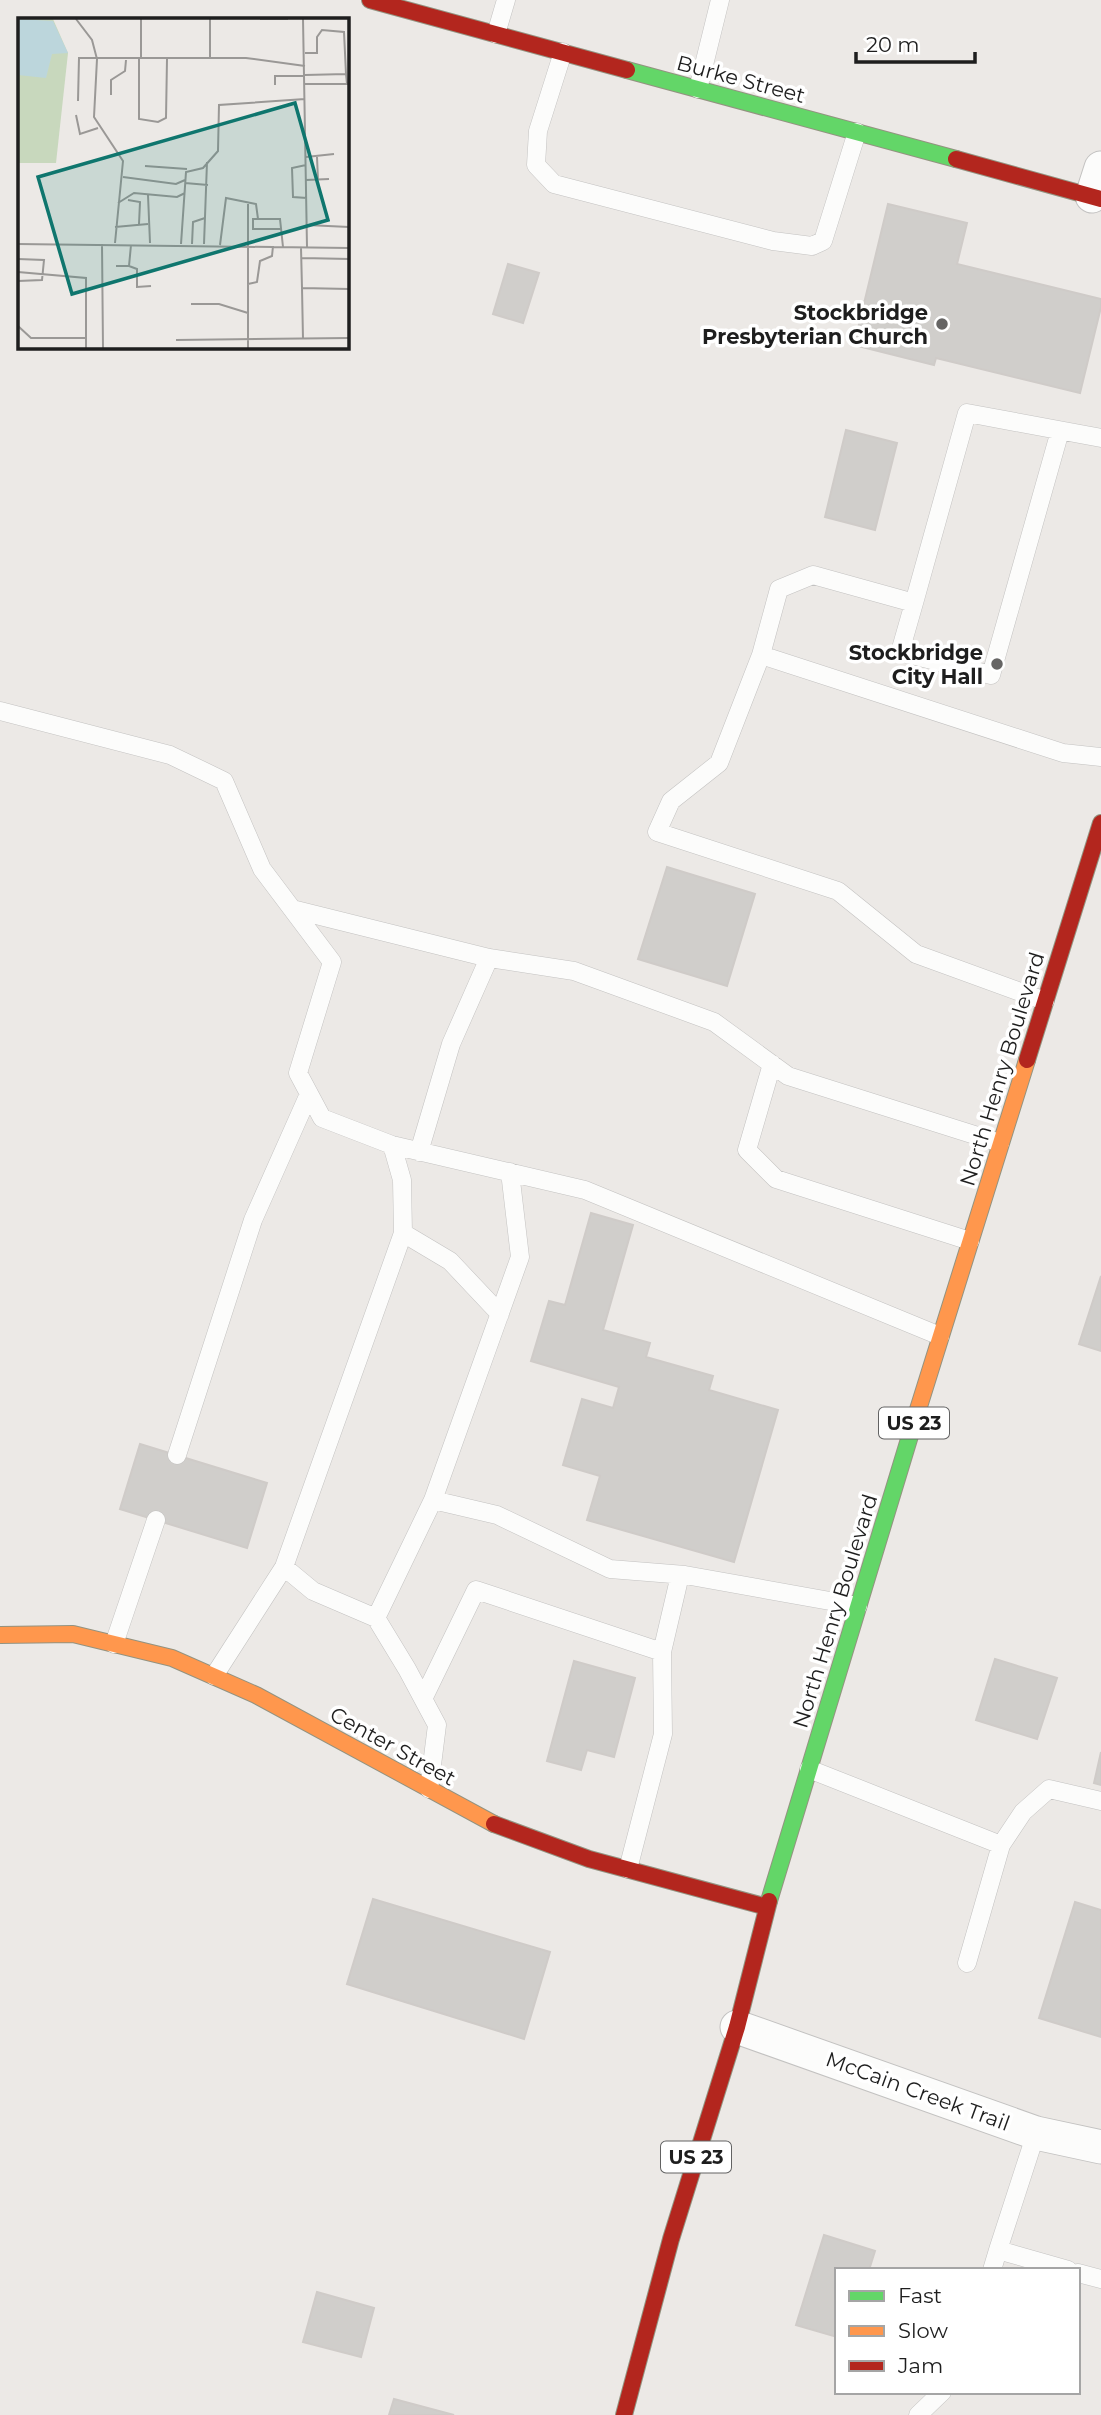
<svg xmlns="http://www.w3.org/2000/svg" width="1101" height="2415" font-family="Montserrat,sans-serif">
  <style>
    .building { fill: #d0cecb; stroke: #cfcbc8; stroke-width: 2 }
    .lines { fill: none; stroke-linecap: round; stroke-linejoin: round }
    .lane-casing { stroke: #c3c2c1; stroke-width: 19 }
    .street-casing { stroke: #c3c2c1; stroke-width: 35 }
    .fast-casing { stroke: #939380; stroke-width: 18 }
    .slow-casing { stroke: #939380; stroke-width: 18 }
    .jam-casing { stroke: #939380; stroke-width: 18 }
    .lane { stroke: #fcfcfb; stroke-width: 18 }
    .street { stroke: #fcfcfb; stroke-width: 33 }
    .fast { stroke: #63d668; stroke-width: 16 }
    .slow { stroke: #ff974d; stroke-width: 16 }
    .jam { stroke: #b3261e; stroke-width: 16 }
    .poi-dot { fill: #666564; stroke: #fff; stroke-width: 2.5 }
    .labels { text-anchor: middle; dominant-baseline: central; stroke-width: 7; stroke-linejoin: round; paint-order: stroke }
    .shield { fill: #fff; stroke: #626262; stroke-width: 2 }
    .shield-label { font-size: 19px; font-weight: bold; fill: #1e1e1e }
    .street-label { font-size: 21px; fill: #1e1e1e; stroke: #fff }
    .poi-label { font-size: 21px; font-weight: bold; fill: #1e1e1e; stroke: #fff; text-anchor: end }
    .inset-road { fill: none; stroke: #9a9896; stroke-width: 2 }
    .view { fill: #0f766e; fill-opacity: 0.15; stroke: #0f766e; stroke-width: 3.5 }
    .inset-edge { fill: none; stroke: #1e1e1e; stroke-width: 3.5 }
  </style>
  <rect width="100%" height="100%" fill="#ece9e6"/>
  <path class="building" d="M888 204 967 223 957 264 1101 299V307L1080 393 936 358 934 365 854 345Z
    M508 264 539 273 523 323 493 314Z
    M846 430 897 443 875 530 825 517Z
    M667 867 755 894 727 986 638 959Z
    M591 1213 633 1225 603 1330 650 1343 646 1357 713 1376 709 1390 778 1410 734 1562 587 1520 600 1476 563 1465 582 1399 613 1408 619 1387 531 1361 549 1301 565 1305Z
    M1101 1276V1351L1079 1344Z
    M140 1444 267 1483 247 1548 120 1509Z
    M995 1659 1057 1678 1037 1739 976 1720Z
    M574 1661 635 1678 614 1757 587 1750 581 1770 547 1761Z
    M1101 1752V1785L1094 1783Z
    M373 1899 550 1952 524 2039 347 1984Z
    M1075 1902 1101 1910V2037L1039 2018Z
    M824 2235 875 2251 869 2270H837V2337L796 2325Z
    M317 2292 374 2308 361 2357 303 2342Z
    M394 2399 454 2415H389Z"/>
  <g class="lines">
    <g class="lane-casing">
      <path id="lane" d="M496 34 506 0
        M563 52 538 131 536 165 554 184 773 241 812 246 823 241 857 132
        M698 89 720 0
        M914 603 900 652 991 675 1060 431
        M761 655 1063 753 1101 757
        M0 711 170 755 224 781 262 869 332 962 298 1073 322 1118 392 1145 585 1190 940 1336
        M292 909 489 958 574 971 714 1022 788 1076 1000 1143
        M1045 1001 916 954 838 891 657 832 671 801 719 763 761 655 779 589 813 575 914 603 967 413 1101 438
        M772 1064 747 1150 776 1179 970 1241
        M419 1152 451 1044 489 958
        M403 1233 450 1261 500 1314
        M177 1455 253 1220 309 1094
        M433 1500 497 1515 610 1569 685 1575 858 1606
        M284 1567 313 1591 376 1618
        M114 1644 156 1520
        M214 1676 284 1567 403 1233 402 1180 392 1145
        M423 1699 476 1590 662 1652
        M809 1769 1001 1845 967 1963
        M429 1789 437 1725 407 1669 376 1618 433 1500 520 1257 510 1172
        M1001 1845 1023 1812 1049 1789 1101 1801
        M628 1869 663 1734 662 1652 680 1575
        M998 2250 1036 2133
        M992 2270 998 2250 1068 2270
        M1078 2273 1101 2279
        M918 2415 942 2392"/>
    </g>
    <g class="street-casing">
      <path id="street" d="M1092 196 1101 168
        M737 2027 1036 2133 1101 2147"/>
    </g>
    <g class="fast-casing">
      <path id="fast" d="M627 70 956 159
        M769 1901 916 1416"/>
    </g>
    <g class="slow-casing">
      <path id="slow" d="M916 1416 1027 1060
        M0 1635 73 1634 172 1658 256 1695 494 1824"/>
    </g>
    <g class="jam-casing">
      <path id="jam" d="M370 0 627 70
        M956 159 1101 199
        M1027 1060 1101 823
        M494 1824 589 1859 767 1907
        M624 2415 671 2239 737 2027 769 1901"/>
    </g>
    <use href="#lane" class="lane"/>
    <use href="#street" class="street"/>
    <use href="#fast" class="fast"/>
    <use href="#slow" class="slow"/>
    <use href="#jam" class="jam"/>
  </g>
  <g class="poi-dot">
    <circle cx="942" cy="324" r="7"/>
    <circle cx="997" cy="664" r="7"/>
  </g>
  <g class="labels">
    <g class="shield">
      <rect x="879" y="1407.5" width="70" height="31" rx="5"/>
      <rect x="661" y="2141.5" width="70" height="31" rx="5"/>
    </g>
    <g class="shield-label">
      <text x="914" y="1423">US 23</text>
      <text x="696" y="2157">US 23</text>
    </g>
    <g class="street-label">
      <text transform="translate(741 79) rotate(15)">Burke Street</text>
      <text transform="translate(1002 1069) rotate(-73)">North Henry Boulevard</text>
      <text transform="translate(835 1611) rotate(-73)">North Henry Boulevard</text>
      <text transform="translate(393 1746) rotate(29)">Center Street</text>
      <text transform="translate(918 2091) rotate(20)">McCain Creek Trail</text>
    </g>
    <g class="poi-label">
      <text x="928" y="312">Stockbridge<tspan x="928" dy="24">Presbyterian Church</tspan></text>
      <text x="983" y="652">Stockbridge<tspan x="983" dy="24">City Hall</tspan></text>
    </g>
  </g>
  <g transform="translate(18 18)">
    <rect width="331" height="331" fill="#ece9e6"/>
    <path d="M0 1H35L50 35 38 145H0Z" fill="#c8d8bd"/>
    <path d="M0 1 35 3 50 35 34 36 28 60 0 57Z" fill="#bcd6dc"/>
    <path class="inset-road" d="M58 1 74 22 79 41 76 99 105 143 97 225M242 1H270M285 1 289 229M287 35H299V19L304 12 326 14 328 56M192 40V1M121 41V101L140 104 148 100 149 41M123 41V1M287 57 328 56 329 66M287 66H331M257 67V58H287M93 77V62L107 53 108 42M60 83 61 40H228L287 48M58 97 62 116 80 110M288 139 316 136M299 139 300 162M288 147 274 150 275 179 289 180M127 148 169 151M105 159 158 166 167 162M288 162 311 161M167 165 190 167M130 177 132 225M110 182 122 184 121 206M100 185 116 175 159 179 167 175M240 201H235V211H263M289 207 331 209M97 209 130 206M0 226 331 230M84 226 85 330M163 226 168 154 185 150 200 133 201 87 287 81M174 226 175 204 187 200M186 226 189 144M202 227 208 180 238 186 240 201H262L265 229M283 230 284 270 331 271M284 240 331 241V255M0 241 26 242 24 262 0 263M98 248H111L113 227M111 248 119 251V269L133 268M0 254 68 260V330M230 266 239 264 242 243 254 238 255 228M284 270 285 321M173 286H201L230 295M0 308 13 320H68M158 322 331 320M230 330V186"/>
    <path class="view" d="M277 85 310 202 54 276 20 159Z"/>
    <rect width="331" height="331" class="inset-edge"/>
  </g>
  <rect x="835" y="2268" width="245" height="126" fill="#ffffff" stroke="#a5a5a5" stroke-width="2"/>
  <rect x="849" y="2291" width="35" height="10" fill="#63d668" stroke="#a5a5a5" stroke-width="2"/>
  <text x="898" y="2303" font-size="21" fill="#1e1e1e">Fast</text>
  <rect x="849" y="2326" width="35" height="10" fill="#ff974d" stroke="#a5a5a5" stroke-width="2"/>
  <text x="898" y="2338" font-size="21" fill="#1e1e1e">Slow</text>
  <rect x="849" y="2361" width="35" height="10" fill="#b3261e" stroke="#a5a5a5" stroke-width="2"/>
  <text x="898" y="2373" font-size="21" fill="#1e1e1e">Jam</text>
  <path d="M856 52v10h119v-10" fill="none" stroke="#1e1e1e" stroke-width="3.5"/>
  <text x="866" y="52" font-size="21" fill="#1e1e1e" stroke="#ffffff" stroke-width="5" paint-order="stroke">20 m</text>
</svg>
